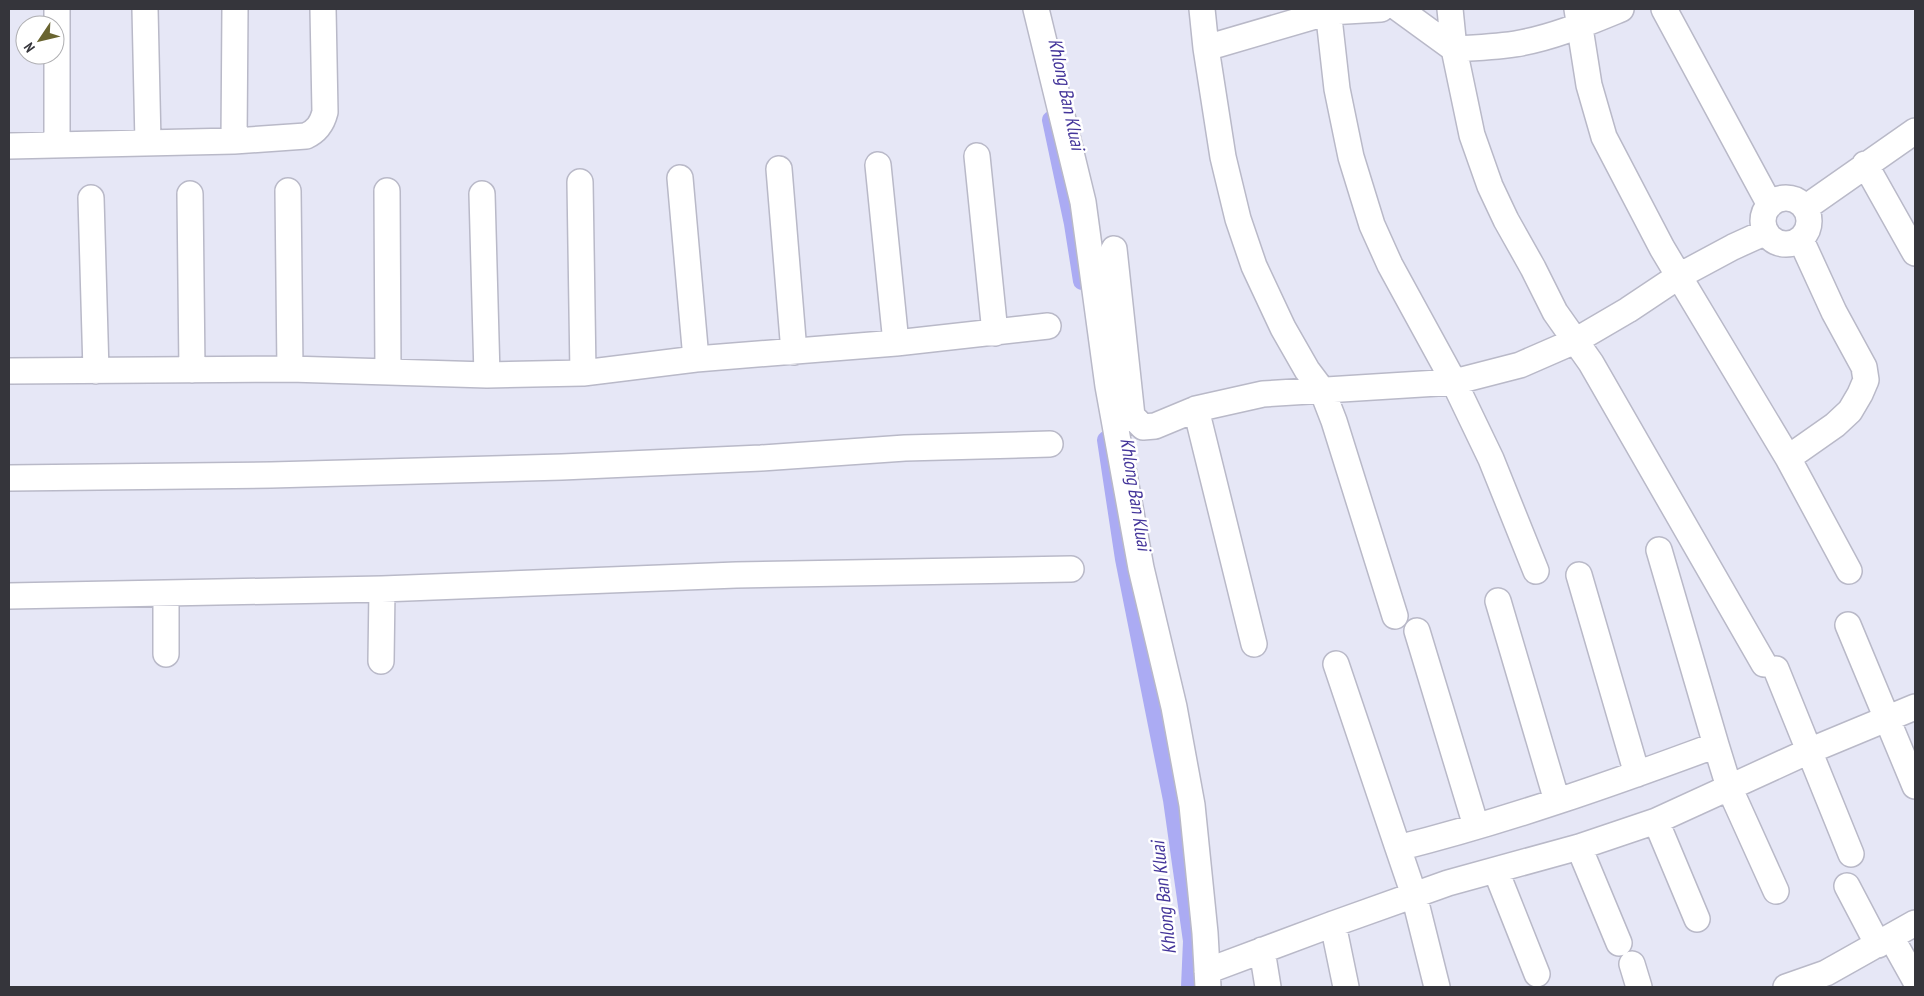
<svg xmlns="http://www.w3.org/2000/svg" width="1924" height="996" font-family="'PT Sans Narrow',sans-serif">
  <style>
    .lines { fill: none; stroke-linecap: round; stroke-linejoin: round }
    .canal { stroke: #ababf3; stroke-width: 18 }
    .minor-casing { stroke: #b9b9c8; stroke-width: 28 }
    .minor { stroke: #fff; stroke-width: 25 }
    .labels { text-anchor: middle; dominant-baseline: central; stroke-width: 5; stroke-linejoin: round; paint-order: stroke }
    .water-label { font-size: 19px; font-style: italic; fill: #44359a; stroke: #fff }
  </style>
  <rect width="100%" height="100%" fill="#e6e7f6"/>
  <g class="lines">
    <path class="canal" d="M1051 120 1073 224 1082 281
      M1106 440 1124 559 1172 800 1192 941 1190 987"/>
    <g class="minor-casing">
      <path id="minor" d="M57 9V145
        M145 9 148 143
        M1036 9 1083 202 1108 386 1141 568 1174 707 1192 805 1205 933 1208 987
        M1202 9 1206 48 1223 157 1238 219 1254 266 1283 328 1307 370 1322 390 1334 421 1395 616
        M1328 9 1337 89 1351 157 1372 225 1390 265 1454 382 1491 459 1536 571
        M1399 9 1454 49C1474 48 1495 47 1515 44 1552 38 1587 23 1621 9
        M1450 9 1454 49 1472 135 1490 186 1506 220 1533 268 1555 312 1591 363 1764 664
        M1577 9 1589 85 1604 137 1662 248 1788 458 1849 571
        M1664 9 1770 205
        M1206 48 1329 12 1381 9
        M234 141 235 9
        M9 146 234 141 306 136C317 131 322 124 325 112L323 9
        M977 156 995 333
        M1865 164 1915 253
        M878 165 896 343
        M779 169 794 352
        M680 178 696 359
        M580 182 583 373
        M288 191 290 369
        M387 191 388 371
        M190 194 192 370
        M482 194 487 375
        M91 198 96 371
        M1763 221a23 23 0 1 1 46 0a23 23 0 1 1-46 0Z
        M1805 208 1915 131
        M1114 249 1132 416 1143 427 1155 426 1196 409 1263 394 1454 382 1520 365 1575 341 1628 310 1679 276 1733 247 1766 232
        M9 371 290 369 487 375 583 373 696 359 896 343 1048 326
        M1196 409 1254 644
        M1788 458 1835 425 1850 411 1860 394 1866 380 1864 367 1834 312 1801 240
        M9 478 271 475 562 467 761 458 905 448 1050 444
        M1659 550 1716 745 1729 787 1776 891
        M1579 575 1637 774
        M166 593V654
        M9 596 382 589 736 575 1071 569
        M1498 601 1557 801
        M1848 625 1915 786
        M1417 631 1476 826
        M381 661 382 589
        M1336 664 1398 848
        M1776 669 1851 854
        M1656 821 1697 919
        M1579 847 1619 943
        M1496 871 1537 974
        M1847 886 1878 945
        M1333 924 1346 987
        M1891 937 1915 980
        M1262 950 1268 987
        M1632 964 1639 987
        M1207 971 1333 924 1448 883 1579 847 1656 821 1809 751 1915 707
        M1437 987 1414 895 1398 848C1506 821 1611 784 1716 745
        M1786 987 1826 973 1915 923"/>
    </g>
    <use href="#minor" class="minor"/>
  </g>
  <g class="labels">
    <g class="water-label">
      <text transform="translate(1067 94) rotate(78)">Khlong Ban Kluai</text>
      <text transform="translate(1136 494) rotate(81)">Khlong Ban Kluai</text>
      <text transform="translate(1163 898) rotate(-96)">Khlong Ban Kluai</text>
    </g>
  </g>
  <rect width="1924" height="996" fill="none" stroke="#35353b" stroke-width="20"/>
  <g transform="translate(40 40) rotate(235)"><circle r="24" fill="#ffffff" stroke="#aeaeb1"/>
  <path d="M0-4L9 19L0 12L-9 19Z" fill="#696430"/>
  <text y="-8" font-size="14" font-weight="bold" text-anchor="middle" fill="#35353b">N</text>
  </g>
</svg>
